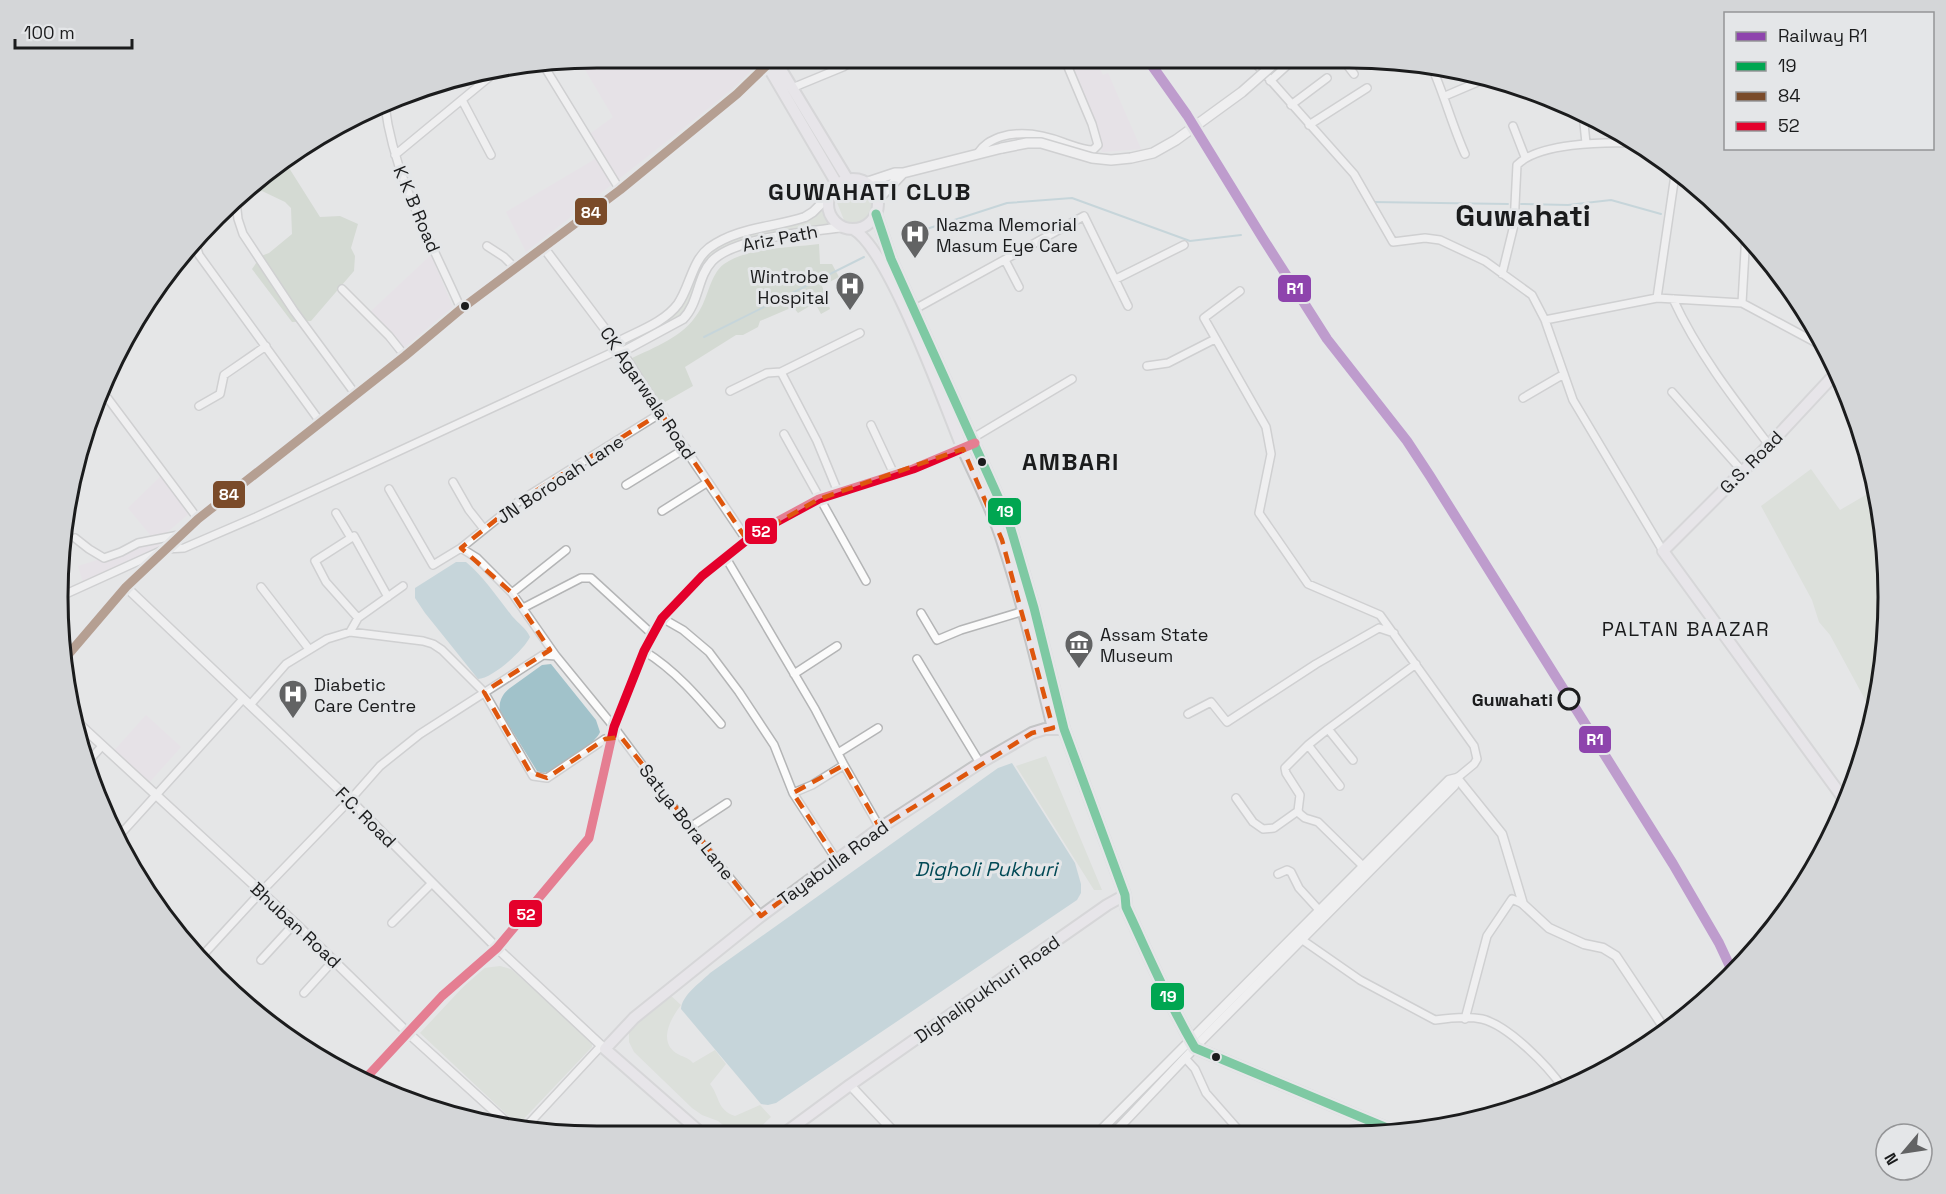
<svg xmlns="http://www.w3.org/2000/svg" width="1946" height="1194" font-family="'Space Grotesk',sans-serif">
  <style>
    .commercial { fill: #e7dde6 }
    .green { fill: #d0d9cc }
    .forest { fill: #bfccba }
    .water { fill: #a1c2ca }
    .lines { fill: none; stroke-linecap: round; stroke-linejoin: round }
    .stream { stroke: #a1c2ca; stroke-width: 2 }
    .minor-casing { stroke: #b4b5b6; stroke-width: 10 }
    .tertiary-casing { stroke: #b4b5b6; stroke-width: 11 }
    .secondary-casing { stroke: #b4b5b6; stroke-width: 12 }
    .primary-casing { stroke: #c3c4c5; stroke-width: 14 }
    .minor { stroke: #fbfbfb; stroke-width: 7 }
    .tertiary { stroke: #fbfbfb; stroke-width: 8 }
    .secondary { stroke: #fbfbfb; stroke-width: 9 }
    .primary { stroke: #e9e4ea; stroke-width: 10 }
    .rail-casing { stroke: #bcbcbc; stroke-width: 4.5 }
    .rail { stroke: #e4e6e8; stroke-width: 2; stroke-dasharray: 7; stroke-linecap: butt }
    .secondary-bridge-casing { stroke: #b4b5b6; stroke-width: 12; stroke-linecap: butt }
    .secondary-bridge { stroke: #fbfbfb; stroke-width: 9 }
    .bus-1-casing { stroke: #e4e6e8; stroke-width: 14 }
    .bus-2-casing { stroke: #e4e6e8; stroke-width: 14 }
    .bus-3-casing { stroke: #e4e6e8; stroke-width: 14 }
    .bus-1 { stroke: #00a651; stroke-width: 9 }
    .bus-2 { stroke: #7a4b2a; stroke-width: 9 }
    .bus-3 { stroke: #e4002b; stroke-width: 9 }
    .rail-1-casing { stroke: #e4e6e8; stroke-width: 15 }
    .rail-1 { stroke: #8e44ad; stroke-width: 10 }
    .marked { fill: none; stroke: #de560d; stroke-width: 4.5; stroke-dasharray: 12 8; stroke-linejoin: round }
    .bus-dot { fill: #1b1c1d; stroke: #e4e6e8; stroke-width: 2 }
    .stop-dot { fill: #e4e6e8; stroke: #1b1c1d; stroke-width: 3 }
    .labels { text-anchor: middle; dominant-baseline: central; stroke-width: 6; stroke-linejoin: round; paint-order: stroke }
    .street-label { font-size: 18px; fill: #1b1c1d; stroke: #e4e6e8 }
    .poi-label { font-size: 18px; fill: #1b1c1d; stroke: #e4e6e8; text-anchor: start }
    .stop-label { font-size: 18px; font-weight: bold; fill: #1b1c1d; stroke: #e4e6e8; text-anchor: end }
    .neighbourhood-label { font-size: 20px; letter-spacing: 1.5px; fill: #1b1c1d; stroke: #e4e6e8 }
    .water-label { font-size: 20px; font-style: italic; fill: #004955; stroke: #e4e6e8 }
    .district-label { font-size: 24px; font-weight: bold; letter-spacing: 1.5px; fill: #1b1c1d; stroke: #e4e6e8 }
    .town-label { font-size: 30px; font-weight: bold; fill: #1b1c1d; stroke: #e4e6e8 }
    .rim { fill: none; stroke: #1b1c1d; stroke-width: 3 }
    .line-badge { stroke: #e4e6e8; stroke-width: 2 }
    .badge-label { font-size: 16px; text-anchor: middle; font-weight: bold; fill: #fff }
  </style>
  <rect width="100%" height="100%" fill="#e5e6e7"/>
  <path class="commercial" d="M597 57H640L642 60 645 57H678L684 65 695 58H754L755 64 753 69 742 82 526 252 506 212 597 158 583 139 613 117 580 61Z
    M1066 60H1095L1103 75 1108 73 1141 149 1102 152 1092 118Z
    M431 255 454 310 403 349 368 314Z
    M162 475 192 511 164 535 157 551 83 582 78 566 111 556 152 537 128 508Z
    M146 715 181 747 147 785 112 753Z"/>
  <path class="green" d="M854 183C865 185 872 197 874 208L869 220 856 225 844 220 836 200 841 188Z
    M823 208 830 224 834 227C802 231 742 233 717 251 696 265 700 293 684 311 672 325 648 332 632 341L626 340C644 331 667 322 681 307 697 289 693 264 715 248 737 231 766 234 791 225 802 221 813 215 823 208Z
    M1811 469 1840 510 1876 489 1884 526 1888 632 1874 716 1830 635 1819 622 1812 600 1761 506Z
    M1046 756 1102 890H1094L1016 766Z
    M500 966 511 969 592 1042V1047L518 1125 420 1033 478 971 484 968Z
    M668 993 681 1005C671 1018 658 1041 676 1053 682 1057 688 1057 693 1063L715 1050 726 1064 710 1084C720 1097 717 1110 735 1116L760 1105 771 1117 756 1131 733 1133 718 1121 702 1115 692 1108 634 1052 629 1042V1032Z"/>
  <path class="forest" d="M284 160 320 217 340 216 358 224 351 248 355 256 354 271 311 321 292 322 252 269 261 256 269 253 292 234 291 208 285 202 262 191C250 195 246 206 234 208L232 205 269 168Z
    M819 244 820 264H832L839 277 822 286 830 309 821 314 815 303 798 313 793 307 760 321 758 327 743 335H736L685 367 693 386 658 406 630 359C655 347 683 337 698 313 708 299 710 274 724 264 748 247 790 248 819 244Z"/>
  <path class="water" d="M456 562H466C484 577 497 597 512 616 519 624 526 628 530 637 524 650 492 679 478 679L425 613 415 598V588Z
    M551 664 596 720 600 732C596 743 559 770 547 772 543 773 541 772 537 771L500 711C498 702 503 693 510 688L542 665Z
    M1012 763 1075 863 1081 884V893L1077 900 776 1103 768 1105 761 1104 681 1009C682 995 700 983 710 973L998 768Z"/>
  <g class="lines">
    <path class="stream" d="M1372 202 1508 204
      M1521 204 1568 205 1611 200 1661 214
      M911 234 1007 203 1072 198 1190 241 1241 235
      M704 337 864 257"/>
    <g class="minor-casing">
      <path id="minor" d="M1261 61 1257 65 1354 174 1393 242 1425 238 1440 240 1485 261 1532 295 1545 320 1573 400 1663 551
        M1344 61 1354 74
        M1431 65C1444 94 1452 125 1465 154
        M544 66 620 190
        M1270 81 1292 61
        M792 88 843 67 858 58
        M1445 96 1485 79
        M462 100 491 155
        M1291 105 1327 78
        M385 106C394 178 432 243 461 309
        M1583 114 1586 143
        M1309 125 1367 88
        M1513 126 1525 157
        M978 153C984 144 990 141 1000 137 1022 130 1045 135 1065 143 1074 146 1083 150 1093 150L1098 145 1092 124 1065 60
        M395 155 493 74
        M236 201 238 219 243 234 294 311 356 395
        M195 242 199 255 321 423
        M487 246 504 257 516 269
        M1005 260 1019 287
        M1502 274 1514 225 1517 165C1538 143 1603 142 1633 143
        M1116 279 1184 245
        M342 289 389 336 405 356
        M1240 291 1204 318 1266 427 1271 454 1259 513 1308 584 1380 615 1474 746 1477 759 1474 764 1457 778
        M1657 298 1676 168
        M1673 299C1698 353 1733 398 1769 445
        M1742 303 1746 233
        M915 309 1084 216 1128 306
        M1545 320 1657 298 1742 303 1826 348
        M1147 366 1168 363 1215 339
        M781 372 860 333
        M730 391 767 373 781 372 817 441 838 492
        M103 392 198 519
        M1672 392 1743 472
        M1523 398 1564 374
        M199 406 220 394 224 375 266 346
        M871 425 894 474
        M784 434 866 581
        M973 438 1072 379
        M453 482 469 510 484 529
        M626 485 686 448
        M389 489 433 565 461 548 518 502 661 413
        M662 511 708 482
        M336 513 351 538
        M75 538 89 549 104 558 121 552 138 543 179 535
        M461 548 477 558 512 593 556 656 614 727 689 828 761 916
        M726 558 815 709 844 765 880 828
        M261 587 309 649
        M512 593 566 550
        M57 598 165 549 184 548 256 517 620 349
        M523 608 581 578H591L652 634
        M921 613 937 640 961 630 1024 611
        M358 618 326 582 315 561 354 536 388 597
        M662 618 683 630 709 652 739 692 774 745 793 793 836 859
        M350 632 358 618 403 586
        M644 651C675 670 698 697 721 724
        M917 659 980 763
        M794 674 837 646
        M250 705 286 664 327 639 350 632 423 641 433 644 442 650 484 692 533 776 547 778 605 739 611 738
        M1188 714 1211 702 1227 722 1316 664 1379 628 1394 633
        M1328 729 1353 760
        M1308 745 1340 786
        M838 753 878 728
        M85 765 102 746
        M793 793 812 785 844 765
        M1236 798 1253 822 1263 829 1274 828 1298 811
        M689 828 727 803
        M118 837 243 699
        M1366 869 1318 822 1305 818 1300 814 1298 811 1300 795 1286 773 1285 768 1308 745 1328 729 1416 664
        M1278 874 1287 870 1291 872 1299 888 1319 910
        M392 923 432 883
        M1301 939 1360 980 1435 1020C1449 1018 1468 1016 1482 1019 1508 1025 1548 1066 1563 1088
        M203 955 261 892 350 800 380 766 420 734 543 655 556 656
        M261 960 295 923
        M304 993 334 960
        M1465 1019 1487 936 1512 899 1523 904
        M1185 1058 1195 1069 1206 1093 1243 1135
        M364 1080 442 996 497 948
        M522 1131 601 1046"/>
    </g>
    <g class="tertiary-casing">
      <path id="tertiary" d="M544 248 620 349 661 413 747 540
        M616 343C636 332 664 323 678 304 690 287 692 261 709 248 738 227 772 228 805 217L813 212 830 195
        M622 352 683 319C699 303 697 277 712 261 735 237 810 232 843 227
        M126 587 350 800 497 948 605 1049
        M67 656 126 587 198 519 405 356 461 309 620 190 737 94 767 65
        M78 723 295 923 408 1033 514 1129
        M1457 778 1502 834 1523 904 1549 928 1584 944 1603 948 1616 956 1666 1031
        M497 948 589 838 614 727 644 651 662 618 702 576 747 540 769 526 819 499 913 469 967 447
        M850 1085 896 1134
        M1096 1135 1449 780 1457 778
        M1112 1135 1202 1040 1454 786 1457 778"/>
    </g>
    <g class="secondary-casing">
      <path id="secondary" d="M865 183 895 173H903L1002 148
        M878 199 903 173"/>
    </g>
    <g class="primary-casing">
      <path id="primary" d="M763 58 837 184
        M774 58 848 180
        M828 204a25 25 0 1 1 50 0a25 25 0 1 1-50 0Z
        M876 214 891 259 1008 519 1034 608 1064 729 1125 895 1126 907C1148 954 1168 1002 1195 1048L1399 1133
        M853 229C889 249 944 403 962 447 976 478 993 510 1003 543 1023 604 1038 666 1053 728
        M1837 372 1769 445 1663 551 1846 802
        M701 1133 605 1049 634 1018 761 916 880 828 980 763 1032 733 1045 729H1064
        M785 1133 850 1085 1107 905 1125 895"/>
    </g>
    <use href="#minor" class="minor"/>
    <use href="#tertiary" class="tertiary"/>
    <use href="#secondary" class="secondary"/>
    <use href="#primary" class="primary"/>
    <g class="rail-casing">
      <path id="rail" d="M1233 191 1327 339 1407 441 1430 476 1673 864 1719 943 1733 973"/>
    </g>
    <use href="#rail" class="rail"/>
    <g class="secondary-bridge-casing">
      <path id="secondary-bridge" d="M1002 148 1027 143H1041L1092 158 1111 160 1131 158 1153 153 1176 140 1242 92 1277 61"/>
    </g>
    <use href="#secondary-bridge" class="secondary-bridge"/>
    <g class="bus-1-casing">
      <path id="bus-1" d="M876 214 891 259 1008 519 1034 608 1064 729 1125 895 1126 907C1148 954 1168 1002 1195 1048L1399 1133"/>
    </g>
    <g class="bus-2-casing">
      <path id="bus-2" d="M67 656 126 587 198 519 405 356 461 309 620 190 737 94 767 65"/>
    </g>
    <g class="bus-3-casing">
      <path id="bus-3" d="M364 1080 442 996 497 948 589 838 614 727 644 651 662 618 702 576 747 540 769 526 819 499 913 469 975 443"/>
    </g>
    <use href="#bus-1" class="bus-1"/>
    <use href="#bus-2" class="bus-2"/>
    <use href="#bus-3" class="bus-3"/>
    <g class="rail-1-casing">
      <path id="rail-1" d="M1148 60 1187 115 1262 237 1327 339 1407 441 1430 476 1673 864 1719 943 1733 973"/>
    </g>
    <use href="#rail-1" class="rail-1"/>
  </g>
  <path d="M0 0H1946V1194H0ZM661 413 747 540 819 499 963 449 1002 540 1053 728 1032 733 880 828 844 765 793 793 836 859 761 916 621 737 605 739 547 778 530 772 484 692 550 650 512 593 461 548 518 502Z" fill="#e5e6e7" fill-opacity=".55" fill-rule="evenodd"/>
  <path class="marked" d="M661 413 747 540 819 499 963 449 1002 540 1053 728 1032 733 880 828 844 765 793 793 836 859 761 916 621 737 605 739 547 778 530 772 484 692 550 650 512 593 461 548 518 502Z"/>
  <defs>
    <g id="hospital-pin" transform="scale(1.5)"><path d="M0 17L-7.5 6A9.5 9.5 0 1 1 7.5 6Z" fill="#626364" stroke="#e4e6e8"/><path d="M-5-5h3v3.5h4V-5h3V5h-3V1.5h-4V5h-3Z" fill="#fff"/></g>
    <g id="museum-pin" transform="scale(1.5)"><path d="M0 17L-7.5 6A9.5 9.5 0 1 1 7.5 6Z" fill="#626364" stroke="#e4e6e8"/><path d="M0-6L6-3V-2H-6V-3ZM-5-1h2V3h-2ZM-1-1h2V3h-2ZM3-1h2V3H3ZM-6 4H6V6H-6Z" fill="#fff"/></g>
  </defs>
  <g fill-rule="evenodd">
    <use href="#hospital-pin" x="915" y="234"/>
    <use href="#hospital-pin" x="850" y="286"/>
    <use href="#museum-pin" x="1079" y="644"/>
    <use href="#hospital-pin" x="293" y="694"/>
  </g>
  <g class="bus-dot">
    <circle cx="465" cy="306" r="5"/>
    <circle cx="982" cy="462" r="5"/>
    <circle cx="1216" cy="1057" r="5"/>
  </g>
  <circle class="stop-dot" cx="1569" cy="699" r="10"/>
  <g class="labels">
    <g class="street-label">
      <text transform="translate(417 209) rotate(67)">K K B Road</text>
      <text transform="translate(780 238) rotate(-11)">Ariz Path</text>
      <text transform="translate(648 393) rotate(56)">CK Agarwala Road</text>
      <text transform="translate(1751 462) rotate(-45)">G.S. Road</text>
      <text transform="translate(560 479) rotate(-33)">JN Borooah Lane</text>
      <text transform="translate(366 817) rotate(45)">F.C. Road</text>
      <text transform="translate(687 822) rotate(52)">Satya Bora Lane</text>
      <text transform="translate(833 863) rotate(-36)">Tayabulla Road</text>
      <text transform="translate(296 925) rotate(43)">Bhuban Road</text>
      <text transform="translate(987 989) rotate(-35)">Dighalipukhuri Road</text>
    </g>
    <g class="poi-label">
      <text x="936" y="224">Nazma Memorial<tspan x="936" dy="21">Masum Eye Care</tspan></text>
      <text x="829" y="276" text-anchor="end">Wintrobe<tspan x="829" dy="21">Hospital</tspan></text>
      <text x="1100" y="634">Assam State<tspan x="1100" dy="21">Museum</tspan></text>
      <text x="314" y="684">Diabetic<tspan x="314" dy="21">Care Centre</tspan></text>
    </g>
    <g class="stop-label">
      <text x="1553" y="699">Guwahati</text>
    </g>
    <g class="neighbourhood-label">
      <text x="1686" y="629">PALTAN BAAZAR</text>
    </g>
    <g class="water-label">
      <text x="986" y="869">Digholi Pukhuri</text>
    </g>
    <g class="district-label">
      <text x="870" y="191">GUWAHATI CLUB</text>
      <text x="1071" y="461">AMBARI</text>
    </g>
    <g class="town-label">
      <text x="1523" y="215">Guwahati</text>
    </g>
  </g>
  <path d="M0 0H1946V1194H0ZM597 68H1349A529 529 0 0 1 1878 597V597A529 529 0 0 1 1349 1126H597A529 529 0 0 1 68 597V597A529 529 0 0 1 597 68Z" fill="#d4d6d8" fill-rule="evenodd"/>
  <path class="rim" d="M597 68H1349A529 529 0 0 1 1878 597V597A529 529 0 0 1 1349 1126H597A529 529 0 0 1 68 597V597A529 529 0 0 1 597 68Z"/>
  <g class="line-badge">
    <rect x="574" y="197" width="34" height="29" rx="6" fill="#7a4b2a"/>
    <rect x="1277" y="274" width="35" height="29" rx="6" fill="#8e44ad"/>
    <rect x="212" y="480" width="34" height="29" rx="6" fill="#7a4b2a"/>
    <rect x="987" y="497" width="35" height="29" rx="6" fill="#00a651"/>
    <rect x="744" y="517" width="34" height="28" rx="6" fill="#e4002b"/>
    <rect x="1578" y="725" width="34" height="29" rx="6" fill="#8e44ad"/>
    <rect x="508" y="899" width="35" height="29" rx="6" fill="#e4002b"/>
    <rect x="1150" y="982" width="35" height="29" rx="6" fill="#00a651"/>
  </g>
  <g class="badge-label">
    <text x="591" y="218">84</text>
    <text x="1295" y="294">R1</text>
    <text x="229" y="500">84</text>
    <text x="1005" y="517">19</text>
    <text x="761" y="537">52</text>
    <text x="1595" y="745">R1</text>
    <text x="526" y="920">52</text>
    <text x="1168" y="1002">19</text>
  </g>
  <rect x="1724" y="12" width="210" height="138" fill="#e4e6e8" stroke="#949597" stroke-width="1.5"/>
  <rect x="1736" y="32" width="30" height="9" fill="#8e44ad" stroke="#949597" stroke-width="1.5"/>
  <text x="1778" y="42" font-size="18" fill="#1b1c1d">Railway R1</text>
  <rect x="1736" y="62" width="30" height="9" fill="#00a651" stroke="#949597" stroke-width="1.5"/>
  <text x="1778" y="72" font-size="18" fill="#1b1c1d">19</text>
  <rect x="1736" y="92" width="30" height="9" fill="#7a4b2a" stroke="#949597" stroke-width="1.5"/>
  <text x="1778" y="102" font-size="18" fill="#1b1c1d">84</text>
  <rect x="1736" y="122" width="30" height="9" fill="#e4002b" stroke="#949597" stroke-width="1.5"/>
  <text x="1778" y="132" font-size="18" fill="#1b1c1d">52</text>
  <g transform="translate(1904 1152) rotate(241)"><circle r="28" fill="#e4e6e8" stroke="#949597" stroke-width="1.5"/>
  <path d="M0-4.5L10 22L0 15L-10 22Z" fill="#626364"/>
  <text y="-9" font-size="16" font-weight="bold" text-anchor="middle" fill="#1b1c1d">N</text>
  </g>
  <path d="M15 39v9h117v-9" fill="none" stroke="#1b1c1d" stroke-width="3"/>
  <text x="24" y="39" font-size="18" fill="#1b1c1d" stroke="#e4e6e8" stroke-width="4.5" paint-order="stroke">100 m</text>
</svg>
